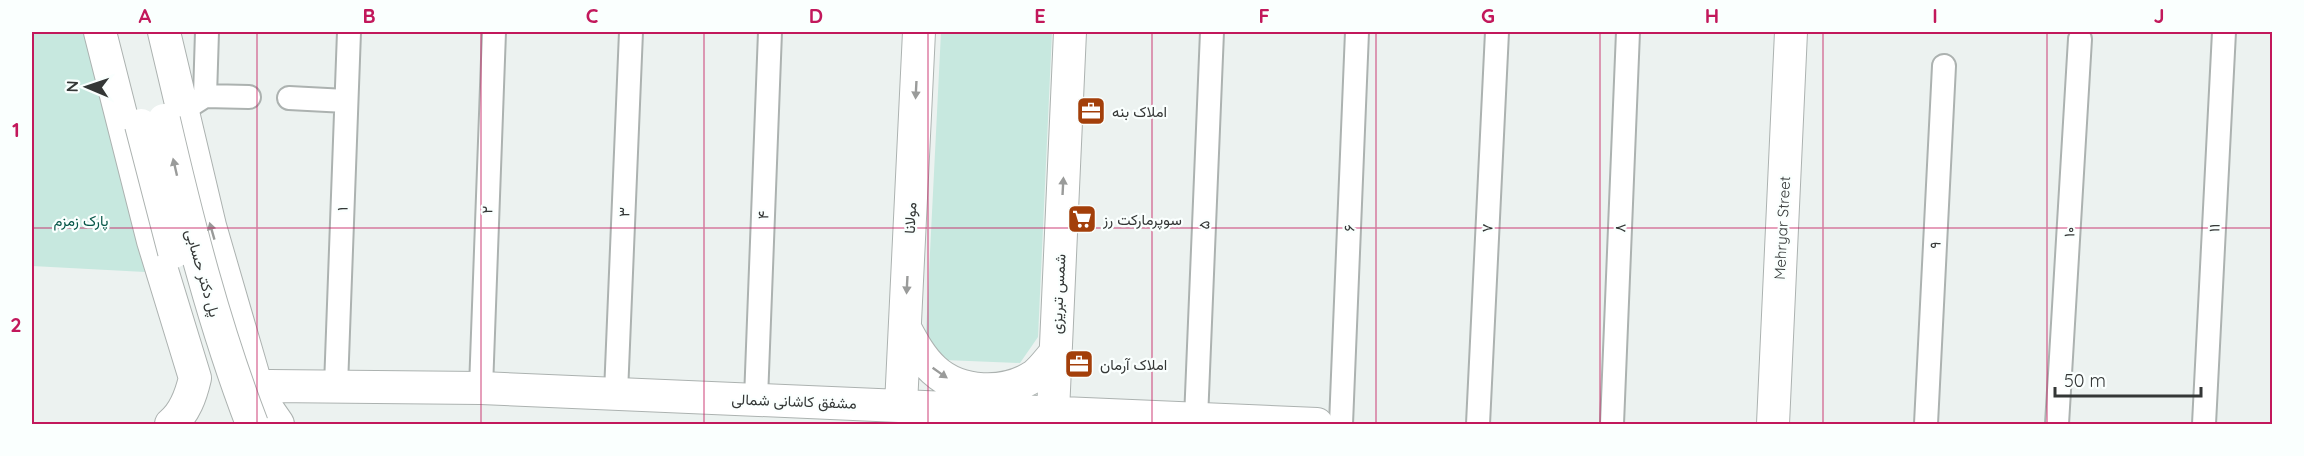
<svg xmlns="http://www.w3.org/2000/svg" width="2304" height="456" font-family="Quicksand,Vazirmatn,sans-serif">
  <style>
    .green { fill: #c7e8df }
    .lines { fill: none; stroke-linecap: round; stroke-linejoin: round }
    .street-casing { stroke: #acb2b0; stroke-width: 26 }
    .secondary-casing { stroke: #acb2b0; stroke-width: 34 }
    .street { stroke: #fff; stroke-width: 22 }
    .secondary { stroke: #fff; stroke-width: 32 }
    .secondary-bridge-casing { stroke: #acb2b0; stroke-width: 34; stroke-linecap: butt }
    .secondary-bridge { stroke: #fff; stroke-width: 32 }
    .oneway { fill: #9a9b9a }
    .grid { fill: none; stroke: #c2185b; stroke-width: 1.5; stroke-opacity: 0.55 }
    .labels { text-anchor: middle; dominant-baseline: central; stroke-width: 4.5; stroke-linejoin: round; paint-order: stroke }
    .poi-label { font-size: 15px; fill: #343736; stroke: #fafffe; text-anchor: start }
    .street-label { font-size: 15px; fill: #343736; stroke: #fafffe }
    .park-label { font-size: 15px; fill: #075648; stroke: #fafffe }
    .neatline { fill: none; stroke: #c2185b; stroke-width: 2 }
    .grid-label { font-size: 20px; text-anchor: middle; font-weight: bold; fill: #c2185b }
  </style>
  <rect width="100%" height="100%" fill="#ecf2f0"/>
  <path class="green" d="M32 32H86L145 272 32 266Z
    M941 32H1052L1038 337 1020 363 944 360 926 333Z"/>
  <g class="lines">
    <g class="street-casing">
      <path id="street" d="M205 96 207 32
        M289 98 346 101
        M183 110 205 96 249 97
        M336 386 349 32
        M481 388 494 32
        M616 393 631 32
        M756 399 770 32
        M1196 419 1212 32
        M1341 424 1357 32
        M1478 424 1497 32
        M1612 424 1628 32
        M1926 424 1944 66
        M2057 424 2080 39
        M2204 424 2224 32"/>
    </g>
    <g class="secondary-casing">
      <path id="secondary" d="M100 32 153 241 195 378C191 395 185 413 171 424
        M164 32 210 226 260 398 278 424
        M905 328C913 343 921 358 934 370 960 394 1005 395 1034 376 1042 370 1049 360 1056 352
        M270 386 481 388 1317 424
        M901 405 919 32
        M1053 412 1070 32
        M1773 424 1791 32"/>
    </g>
    <use href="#street" class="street"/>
    <use href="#secondary" class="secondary"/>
    <g class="secondary-bridge-casing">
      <path id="secondary-bridge" d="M164 120C188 223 214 325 252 424
        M141 125 174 252"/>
    </g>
    <use href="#secondary-bridge" class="secondary-bridge"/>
  </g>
  <defs><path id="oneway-solid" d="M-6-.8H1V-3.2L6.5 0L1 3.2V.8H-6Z" transform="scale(1.5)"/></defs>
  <g class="oneway">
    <use href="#oneway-solid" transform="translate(916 90) rotate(93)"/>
    <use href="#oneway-solid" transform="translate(175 167) rotate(-103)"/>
    <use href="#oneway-solid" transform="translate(1063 186) rotate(-87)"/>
    <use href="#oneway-solid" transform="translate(212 231) rotate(-106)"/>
    <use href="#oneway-solid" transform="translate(907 285) rotate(93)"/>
    <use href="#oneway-solid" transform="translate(940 373) rotate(35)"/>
  </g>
  <path class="grid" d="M257 32V424M481 32V424M704 32V424M928 32V424M1152 32V424M1376 32V424M1600 32V424M1823 32V424M2047 32V424M32 228H2272"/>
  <defs>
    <g id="office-square" transform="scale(1.5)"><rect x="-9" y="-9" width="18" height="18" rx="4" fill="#a33f0a" stroke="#fafffe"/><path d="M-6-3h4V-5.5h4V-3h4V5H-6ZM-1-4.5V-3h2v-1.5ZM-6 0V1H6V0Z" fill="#fff"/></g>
    <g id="supermarket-square" transform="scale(1.5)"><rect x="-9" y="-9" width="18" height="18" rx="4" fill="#a33f0a" stroke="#fafffe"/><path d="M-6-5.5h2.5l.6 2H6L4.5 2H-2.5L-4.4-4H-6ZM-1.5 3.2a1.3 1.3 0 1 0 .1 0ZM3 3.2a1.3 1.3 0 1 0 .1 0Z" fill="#fff"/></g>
  </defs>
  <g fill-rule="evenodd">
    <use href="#office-square" x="1091" y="111"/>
    <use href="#supermarket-square" x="1082" y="219"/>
    <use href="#office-square" x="1079" y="364"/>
  </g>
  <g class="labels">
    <g class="poi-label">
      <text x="1112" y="111">املاک بنه</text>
      <text x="1103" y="219">سوپرمارکت رز</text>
      <text x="1100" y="364">املاک آرمان</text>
    </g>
    <g class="street-label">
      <text transform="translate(342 209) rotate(-88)">۱</text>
      <text transform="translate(487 210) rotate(-88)">۲</text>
      <text transform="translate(624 212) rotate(-88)">۳</text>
      <text transform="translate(763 215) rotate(-88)">۴</text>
      <text transform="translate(910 218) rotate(-87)">مولانا</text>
      <text transform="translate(1204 225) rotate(-88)">۵</text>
      <text transform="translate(1349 228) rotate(-88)">۶</text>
      <text transform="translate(1487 228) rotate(-87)">۷</text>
      <text transform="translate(1620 228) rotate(-88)">۸</text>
      <text transform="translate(1782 228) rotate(-87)">Mehryar Street</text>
      <text transform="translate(2214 228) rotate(-87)">۱۱</text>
      <text transform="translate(2069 232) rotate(-87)">۱۰</text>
      <text transform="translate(1935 245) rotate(-87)">۹</text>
      <text transform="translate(203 273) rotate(74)">پل دکتر حسابی</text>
      <text transform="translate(1058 294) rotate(-87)">شمس تبریزی</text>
      <text transform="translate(794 401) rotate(2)">مشفق کاشانی شمالی</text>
    </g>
    <g class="park-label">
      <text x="81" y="220">پارک زمزم</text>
    </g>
  </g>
  <rect width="2304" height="456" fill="none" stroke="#fafffe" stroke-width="66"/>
  <g transform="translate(87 87) rotate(272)" stroke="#fafffe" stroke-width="4.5" paint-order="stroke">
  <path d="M0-4.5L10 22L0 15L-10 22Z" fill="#343736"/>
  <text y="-9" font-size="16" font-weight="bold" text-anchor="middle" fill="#343736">N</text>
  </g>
  <path d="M2055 387v9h146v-9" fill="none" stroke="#343736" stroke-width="3"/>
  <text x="2064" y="387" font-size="18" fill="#343736" stroke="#fafffe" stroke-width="4.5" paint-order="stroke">50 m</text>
  <rect x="33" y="33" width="2238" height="390" class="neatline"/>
  <g class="grid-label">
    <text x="145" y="23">A</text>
    <text x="369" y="23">B</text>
    <text x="592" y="23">C</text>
    <text x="816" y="23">D</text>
    <text x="1040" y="23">E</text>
    <text x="1264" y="23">F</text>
    <text x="1488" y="23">G</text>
    <text x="1712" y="23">H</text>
    <text x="1935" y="23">I</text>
    <text x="2159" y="23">J</text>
    <text x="16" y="137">1</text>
    <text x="16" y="332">2</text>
  </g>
</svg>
